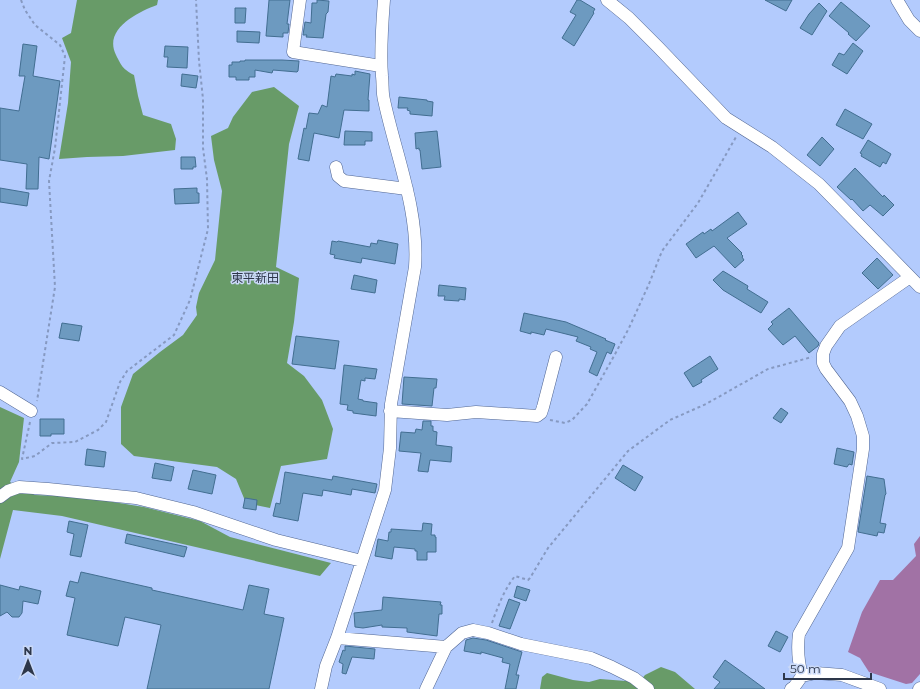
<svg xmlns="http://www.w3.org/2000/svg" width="920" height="689" font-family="Montserrat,'Noto Sans JP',sans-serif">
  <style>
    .forest { fill: #689b68 }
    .water { fill: #a172a5 }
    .building { fill: #6d9ac0; stroke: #426e91 }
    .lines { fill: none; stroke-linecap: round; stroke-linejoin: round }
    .minor-casing { stroke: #516692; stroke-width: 13 }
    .path { stroke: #8699c1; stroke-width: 2; stroke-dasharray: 3 3; stroke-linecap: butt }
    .minor { stroke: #fff; stroke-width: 12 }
    .labels { text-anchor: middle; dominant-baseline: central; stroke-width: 3; stroke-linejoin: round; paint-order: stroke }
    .neighbourhood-label { font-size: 12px; fill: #2d374a; stroke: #cad9f7 }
  </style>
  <rect width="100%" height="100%" fill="#b3cbfd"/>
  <path class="forest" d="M77 0H158L157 5C138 12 103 29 116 55 122 67 123 69 134 75L138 96 143 115 171 124 176 139 175 150 123 156 87 157 59 159 68 103 71 62 62 38 71 33Z
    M274 87 299 106 289 144 276 267 299 278 294 322 287 363 304 376 322 400 333 429 327 459 281 466 270 508 246 503 236 479 217 467 134 456 121 444V407L133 374 160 352 183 335 197 315 196 307 199 293 215 260 222 191 214 160 211 136 228 128 233 117 252 92Z
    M0 407 24 418 19 462 10 482 35 495 82 497 144 507 200 521 230 537 331 563 320 576 62 516 13 510 0 559Z
    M661 667 675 672 695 689H540L542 677 547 673 573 680 589 682 600 679 639 682 645 675Z"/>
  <path class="water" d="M920 536V674L912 683 906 684 869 672 860 658 848 652 862 612 880 580H893L916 556 914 544Z"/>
  <path class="building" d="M269 0H290L287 24H289L288 33H283V37L266 36Z
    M317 0 329 1 328 12 326 14 323 38 306 37 307 35H303L305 22 311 23 312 3H317Z
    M577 0H580L595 9 593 12 594 13 574 46 562 38 576 15 570 12Z
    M765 0H792L786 11Z
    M841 2 870 26 856 41 848 34 849 33 829 16Z
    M819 3 827 11 812 35 800 28 809 14Z
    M235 8H246L245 23H235Z
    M237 31 260 32 259 43 237 42Z
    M853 43 863 51 847 74 832 65 839 53 844 55Z
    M23 44 37 46 33 76 60 81 49 159 39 157 38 189H26L27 164 0 160V108L19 111 25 76H19Z
    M165 46 188 47 187 68 167 67 168 57H164Z
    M245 60H282L299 61 298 71 297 72 273 70 272 73 255 70V77H249V80H236V77H229V65H232V62H240V61H245Z
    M355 71 370 74 368 100H369V111L344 110 339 138 314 133 309 161 298 159 304 128 306 129 309 113 318 114 322 105 327 107 331 76 335 77 336 74 352 76V74L355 75Z
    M182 74 198 76 196 88 181 86Z
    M399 97 427 100V101L433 102 432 116 410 114V111L407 110 408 108H398Z
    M845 109 872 124 863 139 836 125Z
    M345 131 372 132V141H365V145H344Z
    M437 131 441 167 422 169 420 150H419V148L416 149 415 133Z
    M822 137 834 149 820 166 807 155Z
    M868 140 891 154 886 164 883 162 880 167 861 156 862 154 860 153Z
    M181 157H195L196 167H193V169H181Z
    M855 168 883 197 884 195 894 205 883 216 870 205 863 211 852 199 851 200 837 187Z
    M0 188 29 193 27 206 0 202Z
    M197 188V193H199V203L175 204 174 189Z
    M738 212 747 224 727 238 742 253 741 254 743 256 742 257 744 260 735 268 714 246 696 258 686 244 703 232 704 234 711 229 712 231Z
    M378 240 398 244 395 264 362 258 361 263 334 258 335 255 330 254 332 241 337 242 338 241 370 247 371 243 377 244Z
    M877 258 893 275 878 289 862 273Z
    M723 271 748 286 747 289 768 302 761 313 723 290 713 280Z
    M354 275 377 280 375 293 351 289Z
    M439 285 466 288 465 300 459 299V301L444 300 445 296H438Z
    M789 308 819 343 818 346 809 353 795 336 783 345 768 329 773 324 771 322Z
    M524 313 566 322 606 339 605 340 615 344 611 354 607 352 597 376 589 372 597 352 590 349 591 347 576 341 578 337 546 329 544 335 531 332V334L520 331Z
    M62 323 82 326 79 341 59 338Z
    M296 336 339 341 335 369 292 364Z
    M710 356 718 369 701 380 702 382 693 387 684 373Z
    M344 365 377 369 375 379 365 378V381L361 380 358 399 363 400V401L377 403 376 416 353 413V411L347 410 348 405 340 404Z
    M404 377 437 379 436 388H434L432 406 402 404Z
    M781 408 788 413 781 423 773 418Z
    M40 419H64V434H51V436H40Z
    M423 421H431V426H433V431L437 432 436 445 452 447 451 462 430 460 428 472 418 471 421 453 399 451 401 432 415 433 416 429 422 430Z
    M837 448 854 452 852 465 849 464 847 467 834 464Z
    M87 449 106 452 104 467 85 465Z
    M155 463 174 467 171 481 152 478Z
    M623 465 643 477 635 491 615 478Z
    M193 470 216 475 212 494 188 489Z
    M285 472 332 480 333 476 377 484 375 493 352 489 351 495 323 490 322 496 303 493 298 521 273 516 276 503 280 504Z
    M867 476 884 479 886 494 885 495 880 523 886 524 884 533 878 532 877 536 858 532Z
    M245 498 257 500 256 510 243 508Z
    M69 521 88 525 81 557 70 555 74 534 67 532Z
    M423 523 432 524 431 535H435V537H436V552H427V560H417V551H415V549L394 547 392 559 375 556 378 539 388 541 389 532H391V529L422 531Z
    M127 534 187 547 184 557 125 543Z
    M81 572 152 588V590L243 610 249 585 269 589 264 614 284 618 269 689H147L161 625 125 617 118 646 67 635 75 598 66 596 70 581 78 583Z
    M0 585 19 590 20 586 41 591 38 604 23 601 22 613 19 617H12L7 612 0 616Z
    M517 586 530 590 526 601 514 597Z
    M383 597 441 602 440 605H442V614H439L437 636 407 632V628L382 627V625L363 628 355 627 354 613 382 610Z
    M509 599 520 603 510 629 499 626Z
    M776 631 788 637 780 652 768 646Z
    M473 638 486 640 522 652 516 675H519L516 689H505L510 664 502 662 503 658 481 652V654L464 651 466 640Z
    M345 646 375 649 374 659 352 657 346 674 342 673 343 664 339 662 343 650 345 651Z
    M725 660 746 675 765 689H714L720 682 713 677Z"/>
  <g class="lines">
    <g class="minor-casing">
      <path id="minor" d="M300 0 293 52 381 66
        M607 0 629 18 658 47 726 118 772 147 819 184 920 287
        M897 0 909 20 920 31
        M336 167 338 176 344 181 407 189
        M0 392 31 411
        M390 411 447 415 476 412 537 416 541 413 543 407 556 357
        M0 497 8 491 19 487 48 489 136 498 193 512 276 540 362 561
        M337 638 446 647
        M802 676 816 673 842 675 880 689
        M321 689 326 666 337 638 385 490 390 448 391 404 415 267C419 210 396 156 384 100 382 93 383 84 382 76 380 50 382 26 384 0
        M426 689 446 647 462 633 473 630 488 633 521 644 591 658 612 667 634 678 648 689
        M791 689 794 687 802 676C798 661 797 649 799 634L848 548 863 449V436L857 416 850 401 826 369 823 363V354L826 346 840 326 910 277
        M919 689 920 688"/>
    </g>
    <path class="path" d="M21 0 25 10 35 25 60 45 65 56 55 148 49 181 55 287 37 401
      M550 420 565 423 572 420 587 404 614 356 629 328 649 284 662 251 698 203 736 137
      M30 422 22 459 35 456 52 443 75 442 98 430 106 422 120 382 127 371 174 335 190 300 208 229 207 179 203 148V99L199 61 196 0
      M492 623C498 606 504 590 515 576L528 580 530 578 548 548 628 451 670 420 706 404 768 369 812 357"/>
    <use href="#minor" class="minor"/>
  </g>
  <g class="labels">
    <g class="neighbourhood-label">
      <text x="255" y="277">東平新田</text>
    </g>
  </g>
  <g transform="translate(28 661)" stroke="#cad9f7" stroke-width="3" paint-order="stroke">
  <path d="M0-3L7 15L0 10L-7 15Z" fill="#2d374a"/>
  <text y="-6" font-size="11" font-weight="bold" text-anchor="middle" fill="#2d374a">N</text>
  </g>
  <path d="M784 673v6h87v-6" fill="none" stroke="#2d374a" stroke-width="2"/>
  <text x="790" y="673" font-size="12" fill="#2d374a" stroke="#cad9f7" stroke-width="3" paint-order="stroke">50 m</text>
</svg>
